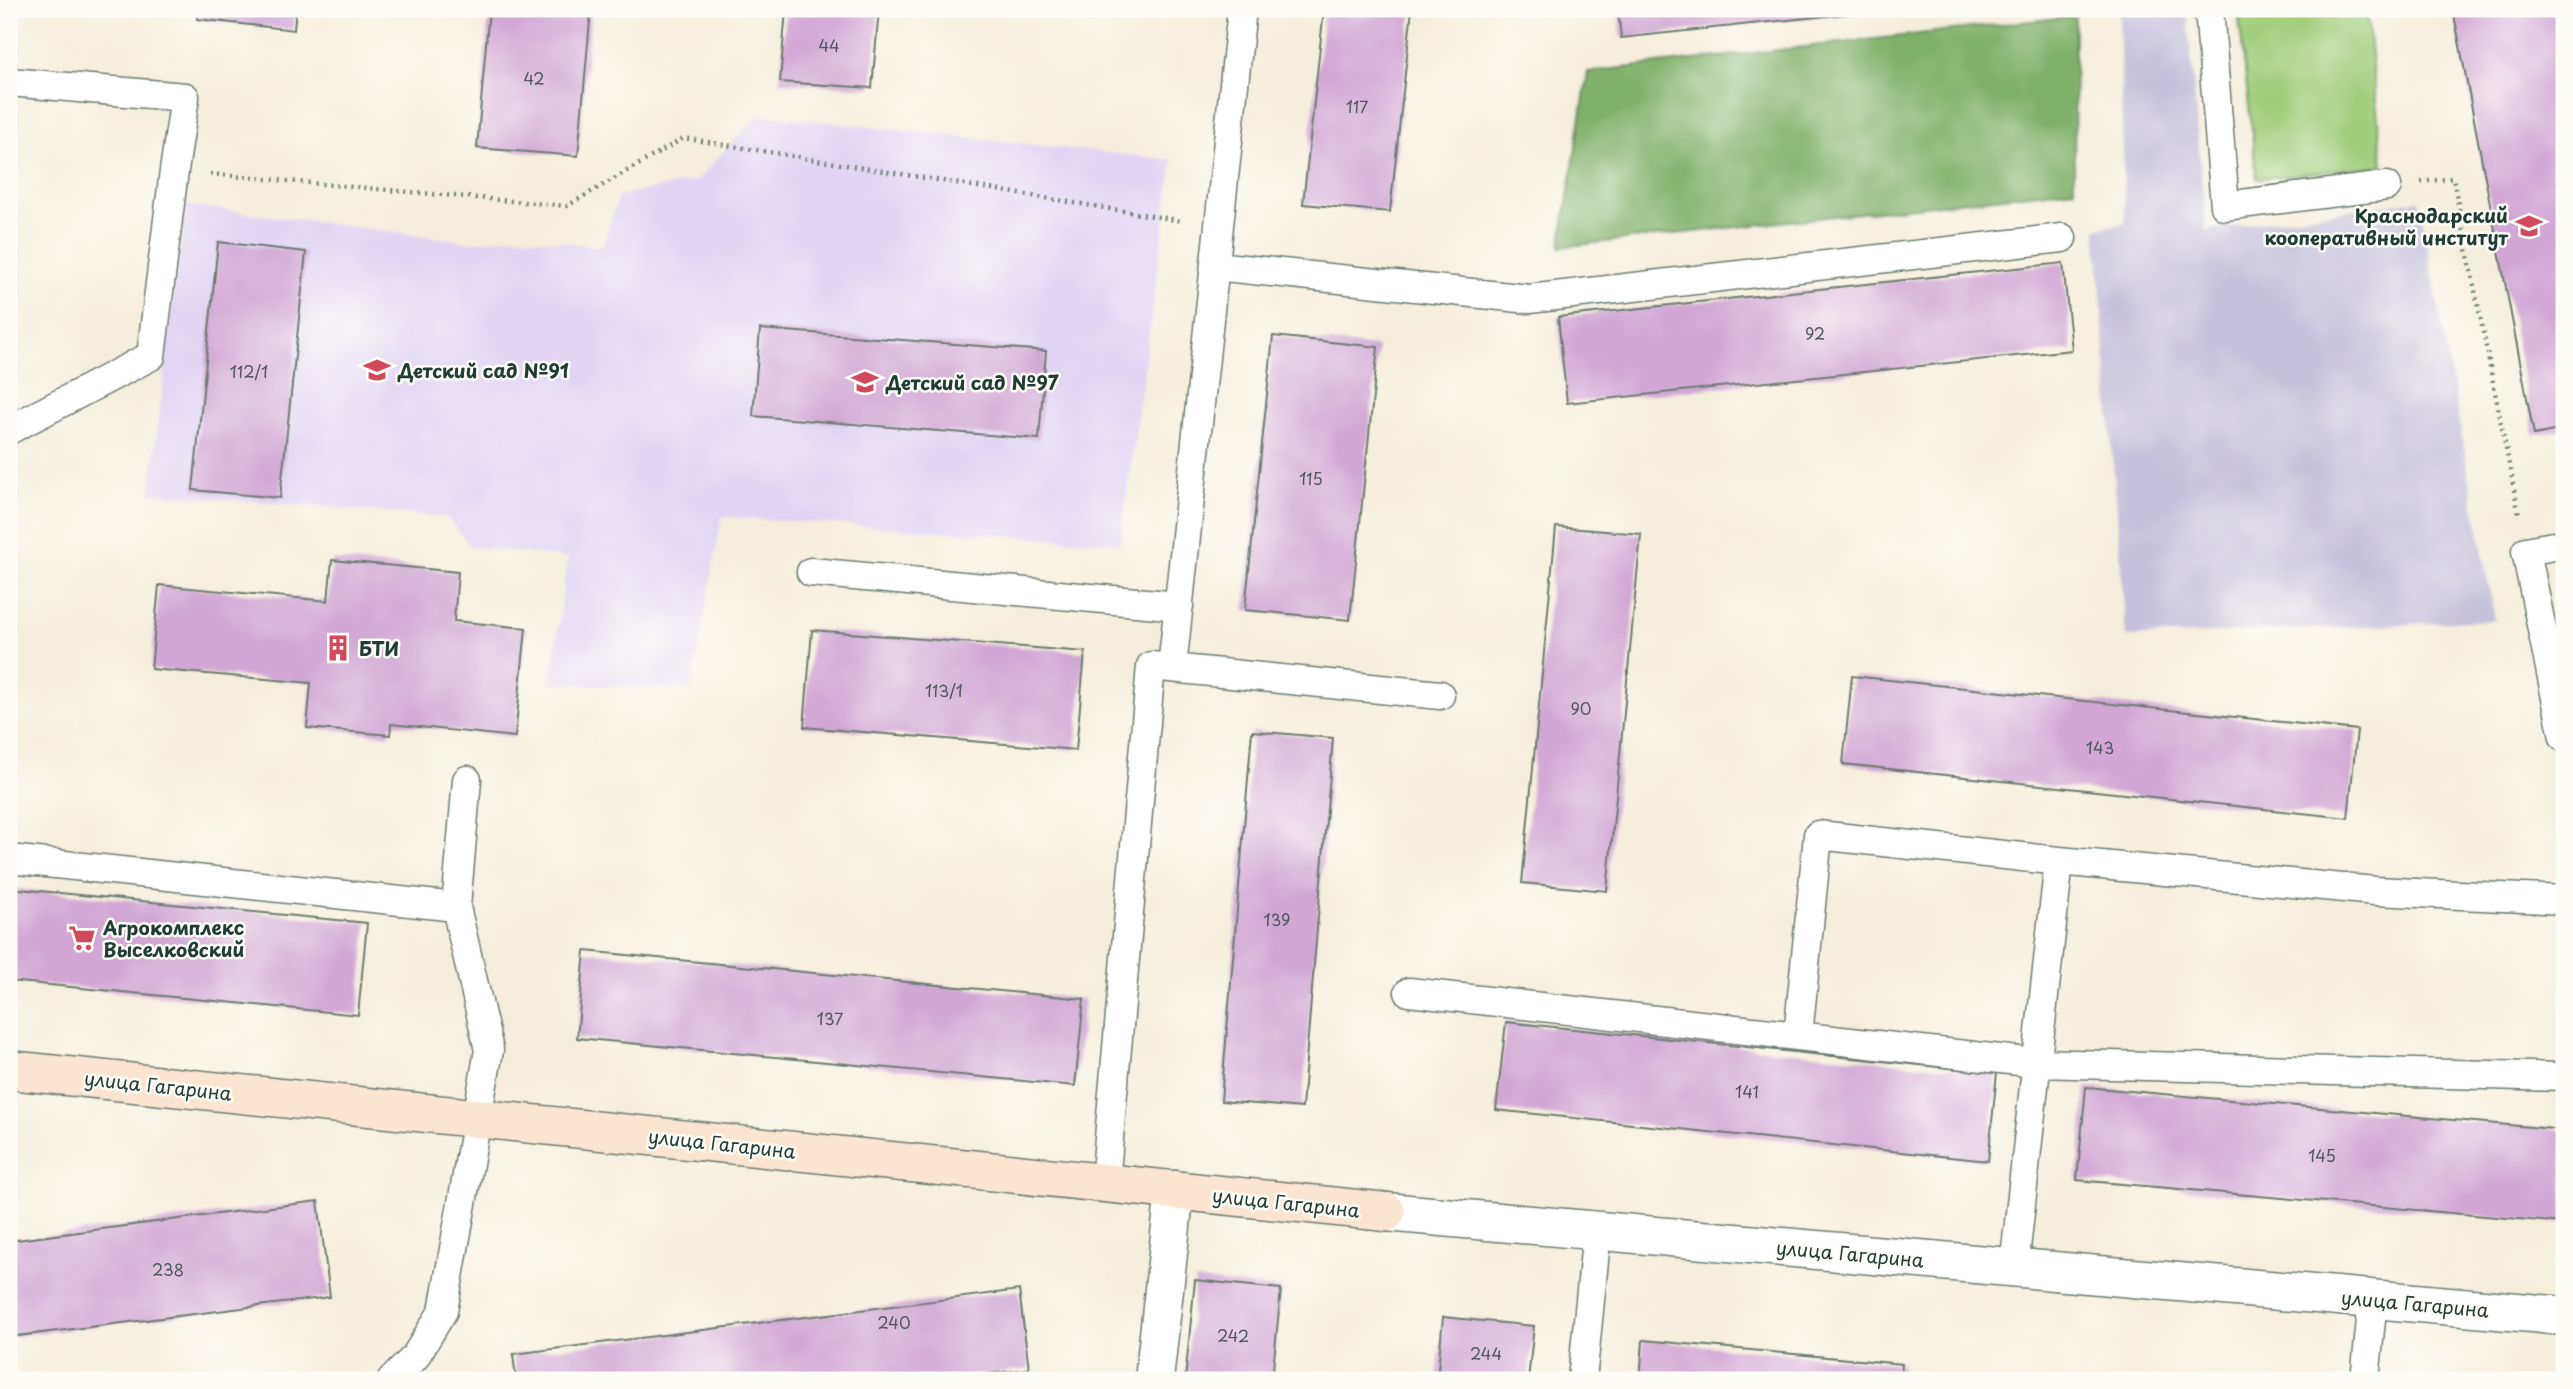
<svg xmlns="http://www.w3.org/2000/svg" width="2573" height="1389" font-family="'Playpen Sans',sans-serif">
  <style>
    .built { fill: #e1d4f4 }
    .industrial { fill: #c5c0db }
    .green { fill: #a1ce7b; stroke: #608658; stroke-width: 2 }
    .forest { fill: #80b16b; stroke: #507750; stroke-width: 2 }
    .building { fill: #d2a7d6 }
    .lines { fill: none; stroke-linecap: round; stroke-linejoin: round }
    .lane-casing { stroke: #6a7b6f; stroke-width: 31 }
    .street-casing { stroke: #6a7b6f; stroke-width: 41 }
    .secondary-casing { stroke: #6a7b6f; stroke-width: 41 }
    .path { stroke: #6a7b6f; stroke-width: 4.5; stroke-dasharray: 2 5; stroke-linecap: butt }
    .lane { stroke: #fff; stroke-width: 28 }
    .street { stroke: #fff; stroke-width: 38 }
    .secondary { stroke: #fce5d0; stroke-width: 38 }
    .labels { text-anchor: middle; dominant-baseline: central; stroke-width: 5; stroke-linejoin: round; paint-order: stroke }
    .number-label { font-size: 16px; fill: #4c585c }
    .poi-label { font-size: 19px; font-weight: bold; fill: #1f3d34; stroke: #fdfcf7; text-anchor: start }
    .street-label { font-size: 19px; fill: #1f3d34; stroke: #fdfcf7 }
  </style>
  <rect width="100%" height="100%" fill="#fdfcf7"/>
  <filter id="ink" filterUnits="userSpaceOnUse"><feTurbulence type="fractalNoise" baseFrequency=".0143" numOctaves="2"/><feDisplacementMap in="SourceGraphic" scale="14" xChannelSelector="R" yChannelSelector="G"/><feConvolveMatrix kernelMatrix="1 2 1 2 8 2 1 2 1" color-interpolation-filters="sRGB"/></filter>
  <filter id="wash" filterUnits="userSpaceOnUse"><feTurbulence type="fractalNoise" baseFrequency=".00686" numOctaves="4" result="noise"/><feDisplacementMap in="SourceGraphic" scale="28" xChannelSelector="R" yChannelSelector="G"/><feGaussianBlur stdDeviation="1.57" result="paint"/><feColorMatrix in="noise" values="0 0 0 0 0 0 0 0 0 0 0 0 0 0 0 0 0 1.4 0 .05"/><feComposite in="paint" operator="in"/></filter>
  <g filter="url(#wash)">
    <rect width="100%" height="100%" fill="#f6eedc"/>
    <path class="built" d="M760 115 1173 160 1120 543 722 517 691 690 550 683 568 558 471 547 446 517 150 493 184 205 472 242 516 236 602 247 619 196 698 180 728 146Z"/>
    <path class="industrial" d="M2119 9H2187L2206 230 2419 200 2495 620 2126 637 2096 229 2125 223Z"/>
    <path class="green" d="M2238 9H2366L2383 165 2257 179Z"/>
    <path class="forest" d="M2075 16 2074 189 1560 247 1588 72Z"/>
    <g id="blocks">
      <path class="building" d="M198 9H296L294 30 197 19Z
        M489 9H591L578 156 477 148Z
        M786 9H879L872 88 780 82Z
        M1324 9H1412L1390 212 1303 204Z
        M1618 9H1872V11L1621 38Z
        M2453 9H2562L2564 22V429L2534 435Z
        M218 242 306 252 280 498 193 490Z
        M2063 263 2072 350 1567 403 1558 317Z
        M760 329 1046 351 1039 439 753 416Z
        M1273 336 1378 347 1350 620 1245 610Z
        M1556 527 1641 534 1607 891 1522 883Z
        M332 560 458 572 454 621 526 628 515 737 391 724 390 735 307 728 311 683 151 669 159 585 328 601Z
        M812 630 1085 652 1076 750 804 727Z
        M1852 676 2357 730 2348 818 1843 764Z
        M1252 731 1333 738 1302 1108 1221 1101Z
        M9 888 367 923 358 1015 9 981Z
        M585 951 1084 999 1075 1086 577 1038Z
        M1506 1022 1997 1073 1988 1161 1496 1110Z
        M2086 1087 2564 1130V1223L2077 1180Z
        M318 1201 330 1297 9 1337V1241Z
        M1195 1280 1281 1289 1272 1380H1185Z
        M1019 1290 1029 1369 938 1380H516L513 1354Z
        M1443 1317 1534 1326 1528 1380H1437Z
        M1643 1340 1902 1364 1900 1380H1640Z"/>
    </g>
  </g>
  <g filter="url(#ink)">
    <use href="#blocks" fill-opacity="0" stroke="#6a7b6f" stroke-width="2"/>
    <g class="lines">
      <g class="lane-casing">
        <path id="lane" d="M2209 9 2225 206 2387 186
          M9 82 185 97 174 171 151 356 9 430
          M1215 266 1529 299 2062 238
          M2564 544 2526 551 2564 737
          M811 572 1179 606
          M1172 668 1242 9
          M9 859 456 907
          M1409 992 2036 1063 2564 1077
          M1798 1036 1818 835 2059 861 2375 891 2564 900
          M1105 1183 1151 666 1440 695
          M2014 1267 2059 861
          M392 1380 415 1357 443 1311 489 1050 456 907 467 780
          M1582 1380 1597 1231
          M2365 1380 2373 1299"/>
      </g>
      <g class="street-casing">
        <path id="street" d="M1386 1212 2564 1316
          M1154 1380 1175 1190"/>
      </g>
      <g class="secondary-casing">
        <path id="secondary" d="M9 1070 1386 1212"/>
      </g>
      <path class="path" d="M210 174 567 206 684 138 1183 221
        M2421 182 2453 178 2519 515"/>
      <use href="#lane" class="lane"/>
      <use href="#street" class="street"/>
      <use href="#secondary" class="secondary"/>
    </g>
  </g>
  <defs>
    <g id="university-bare" transform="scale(2.1)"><path d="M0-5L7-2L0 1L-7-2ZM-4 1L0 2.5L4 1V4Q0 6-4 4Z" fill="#d1495b" stroke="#fdfcf7" stroke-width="2.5" paint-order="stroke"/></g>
    <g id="school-bare" transform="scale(2.1)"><path d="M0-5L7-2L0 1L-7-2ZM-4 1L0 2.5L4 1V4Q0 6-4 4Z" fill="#d1495b" stroke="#fdfcf7" stroke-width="2.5" paint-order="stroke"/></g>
    <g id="building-bare" transform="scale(2.1)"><path d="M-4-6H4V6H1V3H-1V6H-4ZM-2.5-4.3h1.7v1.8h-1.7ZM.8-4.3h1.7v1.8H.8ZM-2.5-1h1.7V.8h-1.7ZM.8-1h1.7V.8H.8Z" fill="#d1495b" stroke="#fdfcf7" stroke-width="2.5" paint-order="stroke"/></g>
    <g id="supermarket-bare" transform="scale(2.1)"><path d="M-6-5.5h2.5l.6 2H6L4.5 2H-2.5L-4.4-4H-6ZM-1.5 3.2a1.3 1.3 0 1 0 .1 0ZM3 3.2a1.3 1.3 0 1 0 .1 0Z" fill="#d1495b" stroke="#fdfcf7" stroke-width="2.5" paint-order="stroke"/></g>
  </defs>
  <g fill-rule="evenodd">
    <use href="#university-bare" x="2529" y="226"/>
    <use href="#school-bare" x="377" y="370"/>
    <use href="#school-bare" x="865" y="382"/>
    <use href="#building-bare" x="338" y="648"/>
    <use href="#supermarket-bare" x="82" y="938"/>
  </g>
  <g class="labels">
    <g class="number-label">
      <text x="829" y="45">44</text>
      <text x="534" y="78">42</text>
      <text x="1357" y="106">117</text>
      <text x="1815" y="333">92</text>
      <text x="249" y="371">112/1</text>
      <text x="1311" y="478">115</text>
      <text x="944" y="690">113/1</text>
      <text x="1581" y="708">90</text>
      <text x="2100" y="747">143</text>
      <text x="1277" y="919">139</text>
      <text x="830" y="1018">137</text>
      <text x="1747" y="1091">141</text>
      <text x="2322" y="1155">145</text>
      <text x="168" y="1269">238</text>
      <text x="894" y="1322">240</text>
      <text x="1233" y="1335">242</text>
      <text x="1486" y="1353">244</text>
    </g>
    <g class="poi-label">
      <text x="2508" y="215" text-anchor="end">Краснодарский<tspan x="2508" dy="22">кооперативный институт</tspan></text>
      <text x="398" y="370">Детский сад №91</text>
      <text x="886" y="382">Детский сад №97</text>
      <text x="359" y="648">БТИ</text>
      <text x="103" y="927">Агрокомплекс<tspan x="103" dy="22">Выселковский</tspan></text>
    </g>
    <g class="street-label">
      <text transform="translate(158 1085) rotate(6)">улица Гагарина</text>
      <text transform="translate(722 1143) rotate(6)">улица Гагарина</text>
      <text transform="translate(1286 1202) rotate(6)">улица Гагарина</text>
      <text transform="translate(1850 1253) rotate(5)">улица Гагарина</text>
      <text transform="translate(2415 1303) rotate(5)">улица Гагарина</text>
    </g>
  </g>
  <rect width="2573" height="1389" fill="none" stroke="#fdfcf7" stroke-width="35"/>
</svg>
